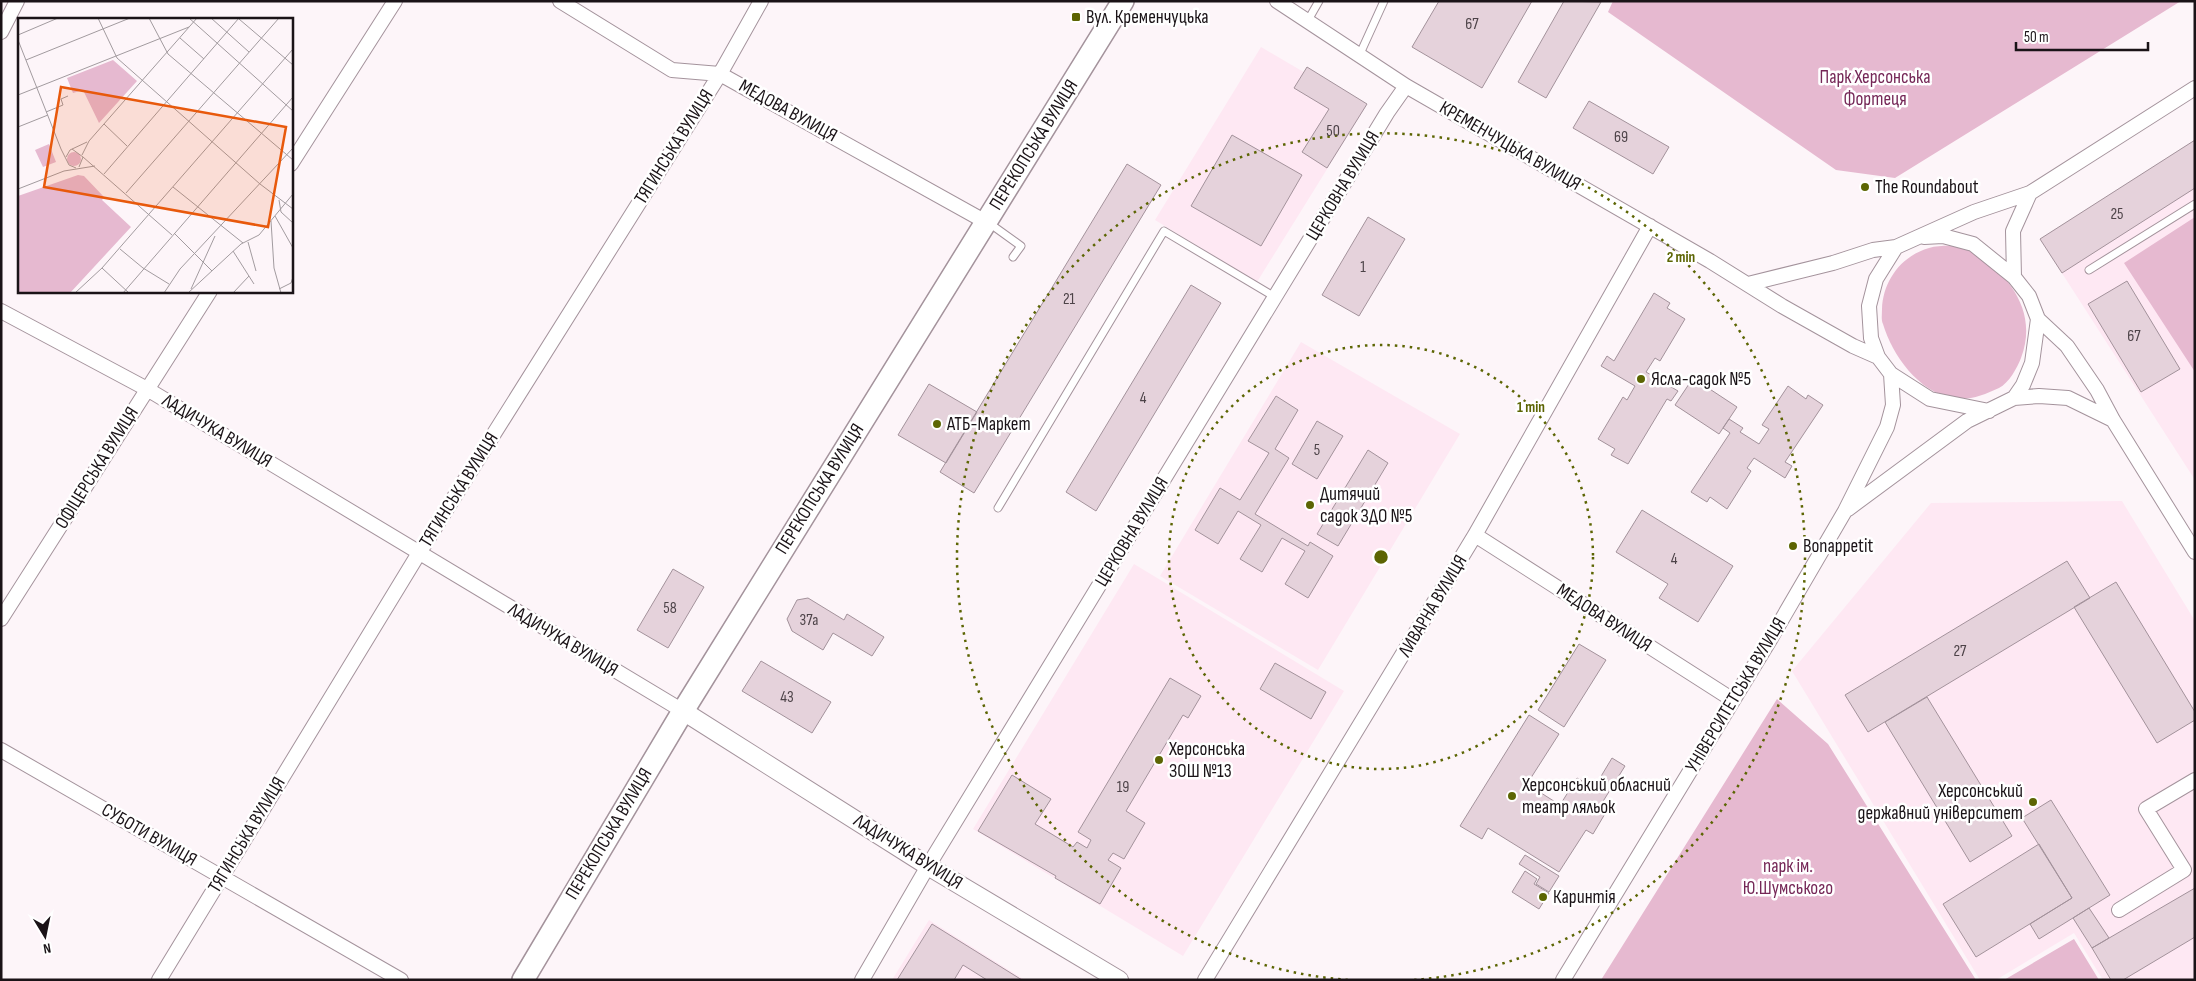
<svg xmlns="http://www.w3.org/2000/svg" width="2196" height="981" font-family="'Sofia Sans Condensed',sans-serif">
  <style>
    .built { fill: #fee8f3 }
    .green { fill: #e6b9d0 }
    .building { fill: #e5d2db; stroke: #a3929b }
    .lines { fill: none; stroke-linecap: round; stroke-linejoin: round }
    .service-casing { stroke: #a4939c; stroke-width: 9 }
    .minor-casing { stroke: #a4939c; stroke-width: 16 }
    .tertiary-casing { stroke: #a4939c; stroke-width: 20 }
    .primary-casing { stroke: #a4939c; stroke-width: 24 }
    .service { stroke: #fff; stroke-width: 7 }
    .minor { stroke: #fff; stroke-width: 14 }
    .tertiary { stroke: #fff; stroke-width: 18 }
    .primary { stroke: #fff; stroke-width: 21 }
    .ring { fill: none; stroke: #5c6503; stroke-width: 2.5; stroke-dasharray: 2.5 5 }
    .poi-dot { fill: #5c6503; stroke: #fff; stroke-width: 2 }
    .labels { text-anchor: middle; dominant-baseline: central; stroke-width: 5; stroke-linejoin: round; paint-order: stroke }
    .number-label { font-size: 16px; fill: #4d4348 }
    .poi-label { font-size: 19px; fill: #1a1317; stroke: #fff; text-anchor: start }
    .park-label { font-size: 19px; fill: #752757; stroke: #fff }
    .street-label { font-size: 19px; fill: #1a1317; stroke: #fff }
    .inset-road { fill: none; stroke: #a29b9f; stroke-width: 1 }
    .view { fill: #e8590c; fill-opacity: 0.15; stroke: #e8590c; stroke-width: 2.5 }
    .inset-edge { fill: none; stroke: #1a1317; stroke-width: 2.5 }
    .centre { fill: #5c6503; stroke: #fff; stroke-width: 2.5 }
    .ring-label { font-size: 15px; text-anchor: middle; font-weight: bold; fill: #5c6503; stroke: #fff; stroke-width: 5; stroke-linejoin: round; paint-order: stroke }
  </style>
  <rect width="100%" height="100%" fill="#fdf5f9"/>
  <path class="built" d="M1261 47 1365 108 1257 282 1155 220Z
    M2195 140V480L2040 239Z
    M1301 342 1460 434 1318 670 1160 576Z
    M2122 501 2195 621V980H2103L2074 933 1996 980H1980L1792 671 1931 503Z
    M1134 564 1344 691 1183 956 973 829Z
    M929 920 1025 980H892Z"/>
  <path class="green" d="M1613 1H2181L1895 178 1836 170 1608 12Z
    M2195 217V372L2124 263Z
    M1963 246C2004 268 2040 308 2021 358 2017 368 2009 383 1999 388 1984 395 1969 401 1952 398 1919 392 1892 355 1883 324 1881 320 1882 314 1882 309 1883 281 1901 256 1929 248 1939 245 1952 246 1963 246Z
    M1777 699 1828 744 1976 980H1601Z
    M2074 939 2099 980H2004Z"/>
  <path class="building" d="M1439 1H1532L1482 88 1412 47Z
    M1564 1 1601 2 1546 98 1518 82Z
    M1307 67 1367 104 1327 168 1302 152 1329 109 1294 88Z
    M1589 101 1669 147 1653 174 1573 128Z
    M1232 135 1302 175 1261 246 1191 206Z
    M2195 140V188L2062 273 2040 239Z
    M1127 164 1161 185 974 493 940 472Z
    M1368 217 1405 239 1359 316 1322 295Z
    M2127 281 2180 369 2141 392 2088 304Z
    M1191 285 1221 303 1096 511 1066 492Z
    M1654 293 1670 303 1667 308 1685 319 1660 361 1655 358 1646 372 1678 391 1671 401 1667 399 1628 464 1611 455 1615 449 1598 439 1623 397 1627 400 1635 386 1601 366 1607 356 1614 361Z
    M1693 378 1737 407 1719 434 1675 405Z
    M929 384 977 412 946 463 898 435Z
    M1788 386 1806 399 1808 395 1823 405 1785 462 1792 466 1785 478 1754 458 1747 468 1751 471 1727 509 1710 497 1707 502 1691 492 1730 433 1723 428 1729 419 1743 428 1740 432 1759 444 1769 429 1762 425Z
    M1276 396 1298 410 1275 449 1289 458 1255 514 1308 546 1310 542 1333 556 1308 598 1285 584 1305 551 1282 538 1262 572 1240 559 1261 525 1238 511 1218 544 1195 530 1220 488 1240 500 1269 453 1248 441Z
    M1317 421 1343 436 1317 479 1292 464Z
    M1368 450 1388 463 1338 546 1317 534Z
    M1642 510 1733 566 1698 622 1659 598 1668 584 1616 552Z
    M2067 561 2090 598 1868 732 1845 695Z
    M673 569 704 587 668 648 637 630Z
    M2116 582 2195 712V720L2157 743 2074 607Z
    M808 598 844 620 847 614 884 637 872 656 833 633 823 650 792 631 787 619 797 600Z
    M1579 644 1606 660 1564 727 1538 710Z
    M761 661 831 702 812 733 742 691Z
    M1275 663 1326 692 1311 719 1260 689Z
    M1170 678 1201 696 1188 718 1183 715 1126 811 1145 823 1124 859 1113 853 1108 860 1121 868 1100 904 1055 878 1056 876 978 831 1012 775 1051 799 1035 824 1073 847 1077 842 1087 848 1091 840 1078 832Z
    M1927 697 2012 836 1970 862 1885 722Z
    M1529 715 1559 734 1527 784 1560 805 1577 778 1594 788 1612 758 1625 766 1602 803 1609 807 1593 834 1586 830 1559 872 1488 828 1482 839 1460 826Z
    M2051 800 2110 895 2039 939 2030 924 2072 898 2022 818Z
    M2039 844 2072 898 1976 957 1943 904Z
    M1525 855 1559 876 1549 892 1536 884 1540 877 1519 864Z
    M1525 871 1537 879 1534 884 1549 893 1539 909 1512 892Z
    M2195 888V937L2123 980H2111L2092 948Z
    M2089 908 2109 938 2092 948 2073 918Z
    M932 924 1022 980H987L963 965 954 980H897Z"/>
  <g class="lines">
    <g class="service-casing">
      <path id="service" d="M1307 22 1319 1
        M1359 56 1384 1
        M989 223 1021 246 1013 257
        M2089 270 2195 204
        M998 508 1164 231 1275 297"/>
    </g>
    <g class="minor-casing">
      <path id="minor" d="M560 1 672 70 720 74 986 222
        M1277 1 1406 86 1710 261 1782 306 1853 346 1878 357
        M1 32 17 1
        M291 164 395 1
        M2014 277 2013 231 2030 193
        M1748 284 1833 263 1873 250 1896 247
        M1 311 147 389 683 711
        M2038 319 2067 346 2097 390 2113 420 2195 552
        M2014 398 2039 396 2068 398 2113 420
        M1989 411 1930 399 1891 374 1878 357 1871 338 1869 306 1876 279 1896 247 1974 212 2030 193 2195 88
        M1848 509 1967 421 2014 398 2023 385 2032 363 2038 319 2029 296 2014 277 1973 244 1943 236 1924 237
        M1475 535 1733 700
        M1 619 210 291
        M1 750 401 980
        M2119 910 2184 870 2146 809 2195 780
        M159 980 419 553 720 74 761 1
        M862 980 928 866 1387 113 1406 86
        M1205 980 1475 535 1650 226
        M1563 980 1771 638 1845 511 1887 427 1893 405 1891 374"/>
    </g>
    <g class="tertiary-casing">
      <path id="tertiary" d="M683 711 928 866 1119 980"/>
    </g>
    <g class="primary-casing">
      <path id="primary" d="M523 980 683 711 1123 1"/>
    </g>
    <use href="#service" class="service"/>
    <use href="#minor" class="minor"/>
    <use href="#tertiary" class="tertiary"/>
    <use href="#primary" class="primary"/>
  </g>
  <g class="ring">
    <circle cx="1381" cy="557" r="212"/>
    <path d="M1348 980A424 424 0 1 1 1414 980"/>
  </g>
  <g class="poi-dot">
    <rect x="1071" y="12" width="10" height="10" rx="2.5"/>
    <circle cx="1865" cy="187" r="5"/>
    <circle cx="1641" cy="379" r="5"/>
    <circle cx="937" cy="424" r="5"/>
    <circle cx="1310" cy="505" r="5"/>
    <circle cx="1793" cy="546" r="5"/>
    <circle cx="1159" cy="760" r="5"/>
    <circle cx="1512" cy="796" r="5"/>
    <circle cx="2033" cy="802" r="5"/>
    <circle cx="1543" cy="897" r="5"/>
  </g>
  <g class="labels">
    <g class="number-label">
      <text x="1472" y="24">67</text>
      <text x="1333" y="131">50</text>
      <text x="1621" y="137">69</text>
      <text x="2117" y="214">25</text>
      <text x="1363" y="267">1</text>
      <text x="1069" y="299">21</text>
      <text x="2134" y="336">67</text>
      <text x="1143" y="398">4</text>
      <text x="1317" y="450">5</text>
      <text x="1674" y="559">4</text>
      <text x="670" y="608">58</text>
      <text x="809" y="620">37а</text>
      <text x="1960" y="651">27</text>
      <text x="787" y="697">43</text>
      <text x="1123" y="787">19</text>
    </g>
    <g class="poi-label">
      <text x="1086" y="17">Вул. Кременчуцька</text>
      <text x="1875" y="187">The Roundabout</text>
      <text x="1651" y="379">Ясла-садок №5</text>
      <text x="947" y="424">АТБ-Маркет</text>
      <text x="1320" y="494">Дитячий<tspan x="1320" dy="22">садок ЗДО №5</tspan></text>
      <text x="1803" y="546">Bonappetit</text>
      <text x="1169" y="749">Херсонська<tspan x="1169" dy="22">ЗОШ №13</tspan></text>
      <text x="1522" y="785">Херсонський обласний<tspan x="1522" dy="22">театр ляльок</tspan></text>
      <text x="2023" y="791" text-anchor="end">Херсонський<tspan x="2023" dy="22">державний університет</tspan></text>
      <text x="1553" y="897">Каринтія</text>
    </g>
    <g class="park-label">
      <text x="1875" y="77">Парк Херсонська<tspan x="1875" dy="22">Фортеця</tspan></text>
      <text x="1788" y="866">парк ім.<tspan x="1788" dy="22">Ю.Шумського</tspan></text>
    </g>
    <g class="street-label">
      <text transform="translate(788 111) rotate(29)">МЕДОВА ВУЛИЦЯ</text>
      <text transform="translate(1034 145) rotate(-58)">ПЕРЕКОПСЬКА ВУЛИЦЯ</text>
      <text transform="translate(1510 146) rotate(30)">КРЕМЕНЧУЦЬКА ВУЛИЦЯ</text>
      <text transform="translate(674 147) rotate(-58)">ТЯГИНСЬКА ВУЛИЦЯ</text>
      <text transform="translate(1343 186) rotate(-59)">ЦЕРКОВНА ВУЛИЦЯ</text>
      <text transform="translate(217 431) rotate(31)">ЛАДИЧУКА ВУЛИЦЯ</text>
      <text transform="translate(97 468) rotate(-58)">ОФІЦЕРСЬКА ВУЛИЦЯ</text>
      <text transform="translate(820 489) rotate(-58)">ПЕРЕКОПСЬКА ВУЛИЦЯ</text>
      <text transform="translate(459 490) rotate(-58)">ТЯГИНСЬКА ВУЛИЦЯ</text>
      <text transform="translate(1132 532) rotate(-59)">ЦЕРКОВНА ВУЛИЦЯ</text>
      <text transform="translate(1433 606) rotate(-59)">ЛИВАРНА ВУЛИЦЯ</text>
      <text transform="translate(1604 618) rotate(33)">МЕДОВА ВУЛИЦЯ</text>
      <text transform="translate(563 640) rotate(31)">ЛАДИЧУКА ВУЛИЦЯ</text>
      <text transform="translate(1736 695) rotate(-59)">УНІВЕРСИТЕТСЬКА ВУЛИЦЯ</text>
      <text transform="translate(609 834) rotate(-59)">ПЕРЕКОПСЬКА ВУЛИЦЯ</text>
      <text transform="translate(149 835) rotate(30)">СУБОТИ ВУЛИЦЯ</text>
      <text transform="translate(247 835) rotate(-59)">ТЯГИНСЬКА ВУЛИЦЯ</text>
      <text transform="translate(908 852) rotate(32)">ЛАДИЧУКА ВУЛИЦЯ</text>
    </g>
  </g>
  <g transform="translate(18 18)">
    <rect width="275" height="275" fill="#fdf5f9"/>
    <path d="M95 42 119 63 81 105 65 72 55 75 49 60ZM31 126 38 144 25 149 17 132ZM49 141a7 7 0 1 1 14 0a7 7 0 1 1-14 0ZM60 157 66 158 86 179 84 182 113 209 52 275H0V178Z" fill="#e6b9d0"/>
    <path class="inset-road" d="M80 0 99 40 242 166 275 191M131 0 150 36 275 142M171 0 275 93M193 0 231 34M221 1 275 47M0 17 40 0M162 20 186 41M0 22 43 131 51 147 58 150M8 42 112 0M0 77 171 9M28 94 45 87 43 81 50 78M86 106 109 128M0 109 30 97M54 131 65 139 61 149M64 137 71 123 179 0M48 139 52 132 69 124M65 139 154 217M86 156 221 0M155 169 225 225M0 171 46 153 77 148M108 175 261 0M261 182 263 194 275 205M257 198 275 230M253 203 256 250 263 275M156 215 194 253M230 224 238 253M102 231 125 250 151 266M215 233 236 266M84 250 111 275M173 271 197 218M261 271 273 265 275 259M57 275 84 250 275 31M105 275 275 79M146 275 162 251 275 130M170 275 223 226 241 217 275 176M215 275 231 258"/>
    <path class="view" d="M43 69 268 109 250 209 26 169Z"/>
    <rect width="275" height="275" class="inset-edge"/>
  </g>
  <circle cx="1381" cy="557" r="8" class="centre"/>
  <g class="ring-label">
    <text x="1681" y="262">2 min</text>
    <text x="1531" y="412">1 min</text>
  </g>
  <rect width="2196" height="981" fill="none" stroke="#1a1317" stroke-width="5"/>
  <g transform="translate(45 936) rotate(170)" stroke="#ffffff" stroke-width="4" paint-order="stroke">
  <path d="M0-4L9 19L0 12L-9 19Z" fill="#1a1317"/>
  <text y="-8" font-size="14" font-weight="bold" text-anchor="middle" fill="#1a1317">N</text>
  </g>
  <path d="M2016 42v8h132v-8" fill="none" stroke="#1a1317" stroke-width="2.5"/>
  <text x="2024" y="42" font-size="15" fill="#1a1317" stroke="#ffffff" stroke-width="4" paint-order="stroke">50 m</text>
</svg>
